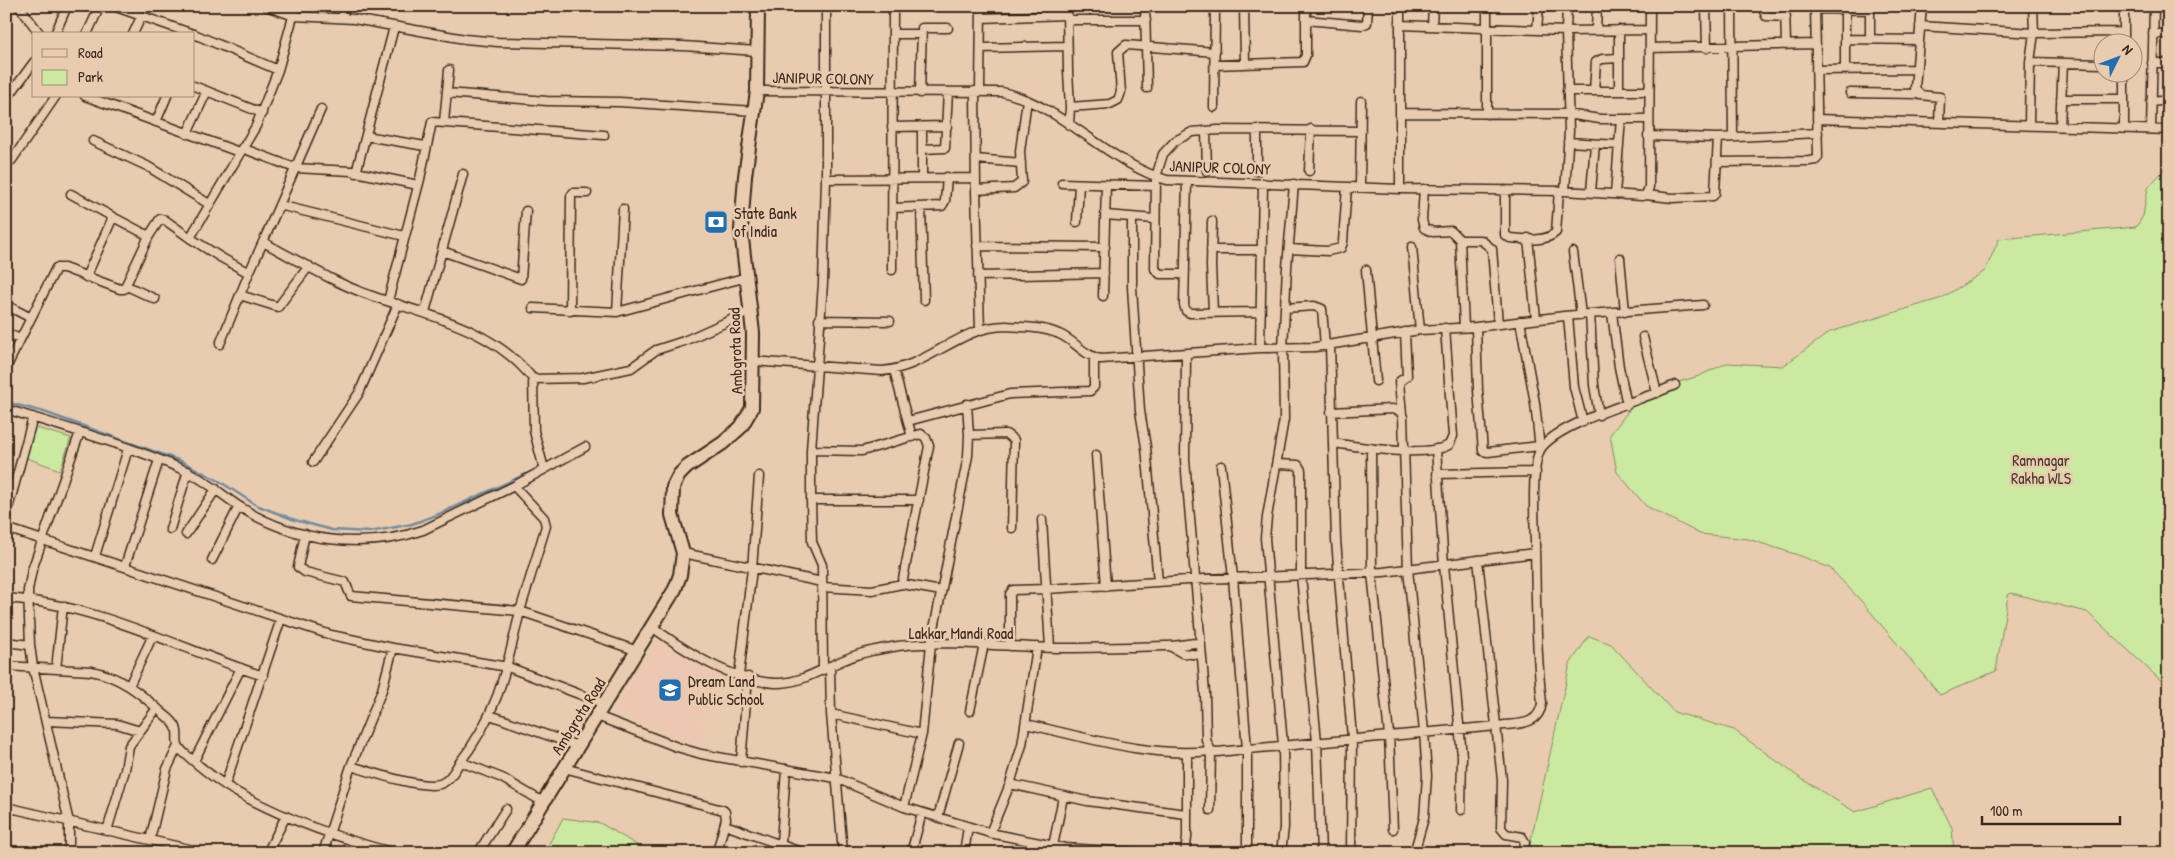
<svg xmlns="http://www.w3.org/2000/svg" width="2175" height="859" font-family="'Patrick Hand',sans-serif">
  <style>
    .built { fill: #edc7b2 }
    .green { fill: #cbe9a0; stroke: #838a5f }
    .lines { fill: none; stroke-linecap: round; stroke-linejoin: round }
    .stream { stroke: #738ca0; stroke-width: 2.5 }
    .street-casing { stroke: #3b2a1e; stroke-width: 11 }
    .primary-casing { stroke: #3b2a1e; stroke-width: 16 }
    .street { stroke: #e9ccaf; stroke-width: 8 }
    .primary { stroke: #e9ccaf; stroke-width: 12 }
    .labels { text-anchor: middle; dominant-baseline: central; stroke-width: 5; stroke-linejoin: round; paint-order: stroke }
    .street-label { font-size: 16px; fill: #3b2a1e; stroke: #e9ccaf }
    .poi-label { font-size: 16px; fill: #3b2a1e; stroke: #e9ccaf; text-anchor: start }
    .park-label { font-size: 16px; fill: #493d2b; stroke: #e9ccaf }
  </style>
  <rect width="100%" height="100%" fill="#e9ccaf"/>
  <filter id="ink" filterUnits="userSpaceOnUse"><feTurbulence type="fractalNoise" baseFrequency=".02" numOctaves="2"/><feDisplacementMap in="SourceGraphic" scale="10" xChannelSelector="R" yChannelSelector="G"/><feConvolveMatrix kernelMatrix="1 2 1 2 8 2 1 2 1" color-interpolation-filters="sRGB"/></filter>
  <g filter="url(#ink)">
    <path class="built" d="M657 642 720 672 705 707 696 723 709 729 705 750 615 711Z"/>
    <path class="green" d="M2169 164V688L2087 612 2011 593 2008 595 1996 671 1940 695 1863 603 1830 568 1801 556 1748 539 1700 534 1646 506 1617 472 1610 435 1642 393 1699 376 1727 363 1783 366 1830 332 1942 298 1985 271 1999 239 2136 227 2143 216 2148 188Z
      M33 427 71 438 60 470 24 457Z
      M1589 636 1611 644 1674 712 1734 730 1800 778 1855 812 1932 788 1952 828 1954 853H1539L1530 844 1570 664Z
      M563 818 600 823 637 845 635 853H544Z"/>
    <g class="lines">
      <path class="stream" d="M6 402 44 412 181 461 219 481 256 505 295 520 332 530 370 532 412 524 439 514 539 468"/>
      <g class="street-casing">
        <path id="street" d="M19 6 40 34
          M113 6 193 34
          M266 6 294 16 354 19 465 39 498 42 683 46 757 51
          M1067 6 1068 71 1070 107 1069 125
          M1145 6 1147 88
          M1244 6 1245 64
          M1487 6V114
          M1706 6 1707 48
          M1732 6 1733 137
          M1762 6 1766 16 1786 17
          M1785 6 1786 45
          M1870 6V40
          M1922 6 1915 88 1920 95 1940 97 1939 123
          M1815 9 1870 10
          M342 17 346 6
          M981 18 1067 15
          M1067 20H1146
          M1306 20 1362 25 1367 23 1368 6
          M1400 25 1566 31 1650 30
          M1432 26 1433 6
          M1920 26 2034 33 2124 32
          M1537 30 1539 6
          M1596 30 1597 6
          M55 34 67 6
          M87 34 100 6
          M133 34 141 17
          M194 34 278 70
          M893 34H921
          M2153 34H2169
          M1845 39 1919 40
          M2124 42V6
          M981 48 1067 46
          M1650 48 1816 44
          M2030 62 2102 64
          M2152 63H2169
          M1215 65 1303 62 1306 55V6
          M1845 69V10
          M1816 70 1916 69
          M194 86 262 113
          M757 91 1002 92C1064 106 1107 163 1167 180L1400 189 1565 191 1642 196 1646 195 1649 187 1650 6
          M975 91 976 190 980 330
          M980 91 981 6
          M1567 91H1649
          M1594 91 1596 62 1602 59 1619 58
          M1619 91V30
          M447 93 547 101 620 102 754 111
          M920 93 922 28H948
          M1850 93 1918 94
          M85 96 239 152
          M2061 99H2124
          M6 100 34 62
          M2151 102 2169 100
          M1070 107 1110 104 1118 100 1121 92 1118 52 1126 45 1215 52
          M1214 107 1215 6
          M1401 113 1567 114 1600 119H1649
          M1817 119 2169 130
          M156 122 167 96
          M444 122 449 70
          M2029 125 2030 62 2034 33 2033 6
          M2060 126 2063 63
          M892 127 947 126
          M922 127V177
          M2124 128V72
          M1257 129V171
          M2151 129 2154 6
          M1206 131 1207 171
          M187 134 207 91
          M366 136 425 146
          M1648 136 1718 138 1818 133
          M93 141 147 166 209 204
          M1568 142 1619 145
          M242 148 295 168 351 171 418 185
          M922 149 945 148 948 92
          M976 159 1021 163
          M1718 162 1809 161 1816 160 1818 157 1815 6
          M6 163 12 160 56 96
          M1309 171 1311 129
          M356 173 394 27
          M826 179 976 178
          M1187 181 1184 305 1186 311 1190 313 1261 312
          M1062 183 1156 186
          M1360 187 1361 101
          M1400 189V6
          M1424 189 1422 220 1424 228 1433 232 1451 231 1460 240 1464 327
          M976 190 1014 188 1022 182 1020 151 1027 100
          M1505 190V235L1510 238C1524 239 1545 243 1556 232L1559 191
          M1565 191 1569 131 1566 31 1567 6
          M1591 192 1595 144
          M71 194 113 217
          M1615 194 1621 119
          M1646 195 1672 198 1713 196 1715 193 1718 138
          M279 205 404 236
          M921 207 924 300
          M893 208 942 206 945 201 947 177
          M1106 215 1155 219
          M1132 218V287L1140 411 1146 447 1158 582
          M1212 221 1211 266 1213 312
          M1077 222 1079 184
          M190 238 220 257 249 273 263 242C299 261 334 283 372 296 430 316 493 328 533 379
          M1528 238 1536 319
          M1460 240H1481L1492 249 1498 324
          M263 242 321 109
          M977 246 1105 247
          M1412 247 1420 330
          M1289 249 1328 251 1341 248 1343 242 1347 187
          M1211 250H1262
          M442 251 521 279 526 211
          M1573 252 1581 315
          M1620 258 1625 312
          M892 270 893 6
          M1366 270 1376 381
          M1184 274H1160L1155 269 1156 177 1163 154 1175 141 1192 132 1218 130 1361 131
          M978 276 1104 273
          M86 277 113 217 149 236
          M127 286 155 299
          M240 295 278 307 309 266
          M1103 296 1106 185
          M388 301 420 179 432 122 604 135
          M6 305 31 318
          M533 308 617 312 747 277
          M1285 308 1314 306 1322 309 1325 346
          M570 311 571 196 573 193H587
          M425 312 463 174
          M617 312 623 209
          M1612 313 1619 367 1627 405
          M1590 314 1594 385 1599 415
          M1568 316 1574 387 1583 422
          M819 320 890 321
          M1520 321 1535 403 1540 449
          M1476 327 1478 390 1483 451 1488 452 1539 446
          M6 333 20 339
          M1643 337 1657 393
          M220 344 249 273
          M1330 345 1336 540 1352 738 1351 853
          M1260 348 1263 183
          M1186 354 1185 460 1205 693 1206 740 1211 751 1217 752 1497 726C1516 723 1539 727 1542 703 1536 650 1536 598 1535 544 1535 524 1530 462 1542 447 1563 421 1643 400 1675 385
          M753 361 882 371C928 368 959 326 1006 326 1022 327 1044 327 1059 334 1074 340 1084 356 1101 359L1260 348 1315 347 1420 330 1476 327 1564 316 1703 305
          M6 368 56 268H64L120 289H124L149 236 160 219 165 220 190 238 256 126 278 70 296 6
          M894 370 912 437
          M6 409C66 428 129 445 186 471 206 480 222 495 240 507 294 541 363 551 423 530L514 486 585 447
          M1331 412 1392 409 1400 411 1403 417 1408 569 1424 732 1427 776 1424 818 1414 853
          M1402 414 1399 382 1407 376 1405 332
          M908 421 1010 394 1090 391 1094 387V358
          M969 435 1006 434 1014 440 1012 528
          M1333 443C1360 447 1425 458 1449 445L1453 436 1445 328
          M1371 448 1372 573 1389 735 1393 829
          M1436 449 1444 565 1462 756 1461 810
          M811 450 862 451 921 434 926 438 929 446 902 584
          M1096 455 1106 586
          M313 462 359 393 398 304
          M1278 464 1298 465 1301 470V575L1317 742 1321 853
          M1221 466 1233 578 1247 749V853
          M544 469 534 431 533 379 583 378 631 368 656 350 684 341 751 311
          M1437 474 1536 472
          M514 486 544 518 546 526 520 611 638 651
          M811 500H919
          M6 516 33 417
          M1042 520 1050 647
          M6 528 331 635 393 648 508 667 605 704
          M170 529 188 471
          M186 534 216 489
          M305 534 298 567 305 572 345 582 351 596 520 611C506 671 498 714 458 765 454 772 448 782 440 784 421 789 371 772 351 766
          M683 553 822 582
          M95 556 128 449
          M212 560 239 506
          M1478 560 1502 780 1501 828 1506 834 1522 837 1525 842 1523 853
          M125 566 159 460
          M822 587 872 590 902 584 941 591
          M6 598C96 604 178 648 263 676
          M652 627C687 652 731 681 775 683 801 684 823 668 846 659 862 652 880 649 898 646 950 639 1004 647 1057 648 1093 648 1130 647 1166 646 1178 646 1189 643 1200 643
          M6 642 30 645
          M1010 646V594L1013 590 1047 589 1204 579 1383 572 1535 553
          M1170 646 1182 653 1201 655
          M6 666 91 671C119 676 139 692 159 710 164 715 173 720 176 727 180 737 173 742 183 752 200 767 218 782 238 793 287 820 341 839 395 853
          M830 666 831 714 843 853
          M56 669 63 606
          M823 670 822 565 812 542 811 500V450L823 283 826 179V6
          M739 675 752 569 759 476
          M129 686 153 635
          M970 711 984 644
          M831 714 922 734
          M490 715 578 746
          M597 716 677 747 701 754 836 778 904 807 990 833 1065 848 1143 853
          M46 721 117 724 140 731
          M1026 724C1085 737 1150 758 1211 751L1210 810
          M194 761 241 668
          M461 762 502 778 543 802
          M741 762 748 677
          M564 768 723 810 725 812 726 819 718 848
          M1010 784 1087 801 1186 814
          M225 785 281 619
          M6 807 189 849 195 853
          M904 807 922 734 931 644 968 456 969 435 967 404
          M938 817 959 743
          M6 818 9 808
          M725 825 804 853
          M107 831 125 770 129 746 157 708
          M990 833 1010 784 1022 745 1037 647
          M150 840 167 769 178 746
          M1053 846 1063 797
          M69 853V822L33 667 30 645 28 590 32 570 80 432
          M267 853 286 816
          M323 853 351 766 382 690 393 648
          M478 853 506 809
          M777 853 781 843 786 769
          M911 853 922 813
          M964 853 968 827
          M1185 853 1187 838V754
          M1281 853 1284 827 1283 745 1265 538 1267 517 1284 419 1283 349 1287 267 1294 184"/>
      </g>
      <g class="primary-casing">
        <path id="primary" d="M512 853 675 589 680 575 683 553 672 515 673 487 679 475 687 467 723 443 741 427 752 408 753 333 741 230 745 176 757 91 758 6"/>
      </g>
      <use href="#street" class="street"/>
      <use href="#primary" class="primary"/>
    </g>
  </g>
  <defs>
    <g id="bank-square" transform="scale(1.25)"><rect x="-9" y="-9" width="18" height="18" rx="4" fill="#1f6fb2" stroke="#e9ccaf"/><path d="M-6-4H6V4H-6ZM0-2.3a2.3 2.3 0 1 0 0 4.6a2.3 2.3 0 1 0 0-4.6Z" fill="#fff"/></g>
    <g id="school-square" transform="scale(1.25)"><rect x="-9" y="-9" width="18" height="18" rx="4" fill="#1f6fb2" stroke="#e9ccaf"/><path d="M0-5L7-2L0 1L-7-2ZM-4 1L0 2.5L4 1V4Q0 6-4 4Z" fill="#fff"/></g>
  </defs>
  <g fill-rule="evenodd">
    <use href="#bank-square" x="716" y="222"/>
    <use href="#school-square" x="670" y="690"/>
  </g>
  <g class="labels">
    <g class="street-label">
      <text transform="translate(823 78) rotate(1)">JANIPUR COLONY</text>
      <text transform="translate(1220 167) rotate(2)">JANIPUR COLONY</text>
      <text transform="translate(735 351) rotate(-92)">Ambgrota Road</text>
      <text x="961" y="633">Lakkar Mandi Road</text>
      <text transform="translate(578 716) rotate(-58)">Ambgrota Road</text>
    </g>
    <g class="poi-label">
      <text x="734" y="213">State Bank<tspan x="734" dy="18">of India</tspan></text>
      <text x="688" y="681">Dream Land<tspan x="688" dy="18">Public School</tspan></text>
    </g>
    <g class="park-label">
      <text x="2041" y="460">Ramnagar<tspan x="2041" dy="18">Rakha WLS</tspan></text>
    </g>
  </g>
  <rect width="2175" height="859" fill="none" stroke="#e9ccaf" stroke-width="25"/>
  <rect x="12" y="12" width="2150" height="834" fill="none" stroke="#3b2a1e" stroke-width="2" filter="url(#ink)"/>
  <rect x="32" y="32" width="162" height="65" fill="#e9ccaf" stroke="#a38b75"/>
  <rect x="42" y="49" width="25" height="8" fill="#e9ccaf" stroke="#a38b75"/>
  <text x="78" y="58" font-size="15" fill="#3b2a1e">Road</text>
  <rect x="42" y="70" width="25" height="15" fill="#cbe9a0" stroke="#a38b75"/>
  <text x="78" y="82" font-size="15" fill="#3b2a1e">Park</text>
  <g transform="translate(2118 58) rotate(48)"><circle r="24" fill="#e9ccaf" stroke="#a38b75"/>
  <path d="M0-4L9 19L0 12L-9 19Z" fill="#1f6fb2"/>
  <text y="-8" font-size="14" font-weight="bold" text-anchor="middle" fill="#3b2a1e">N</text>
  </g>
  <path d="M1982 816v8h138v-8" fill="none" stroke="#3b2a1e" stroke-width="2.5"/>
  <text x="1990" y="816" font-size="15" fill="#3b2a1e" stroke="#e9ccaf" stroke-width="4" paint-order="stroke">100 m</text>
</svg>
